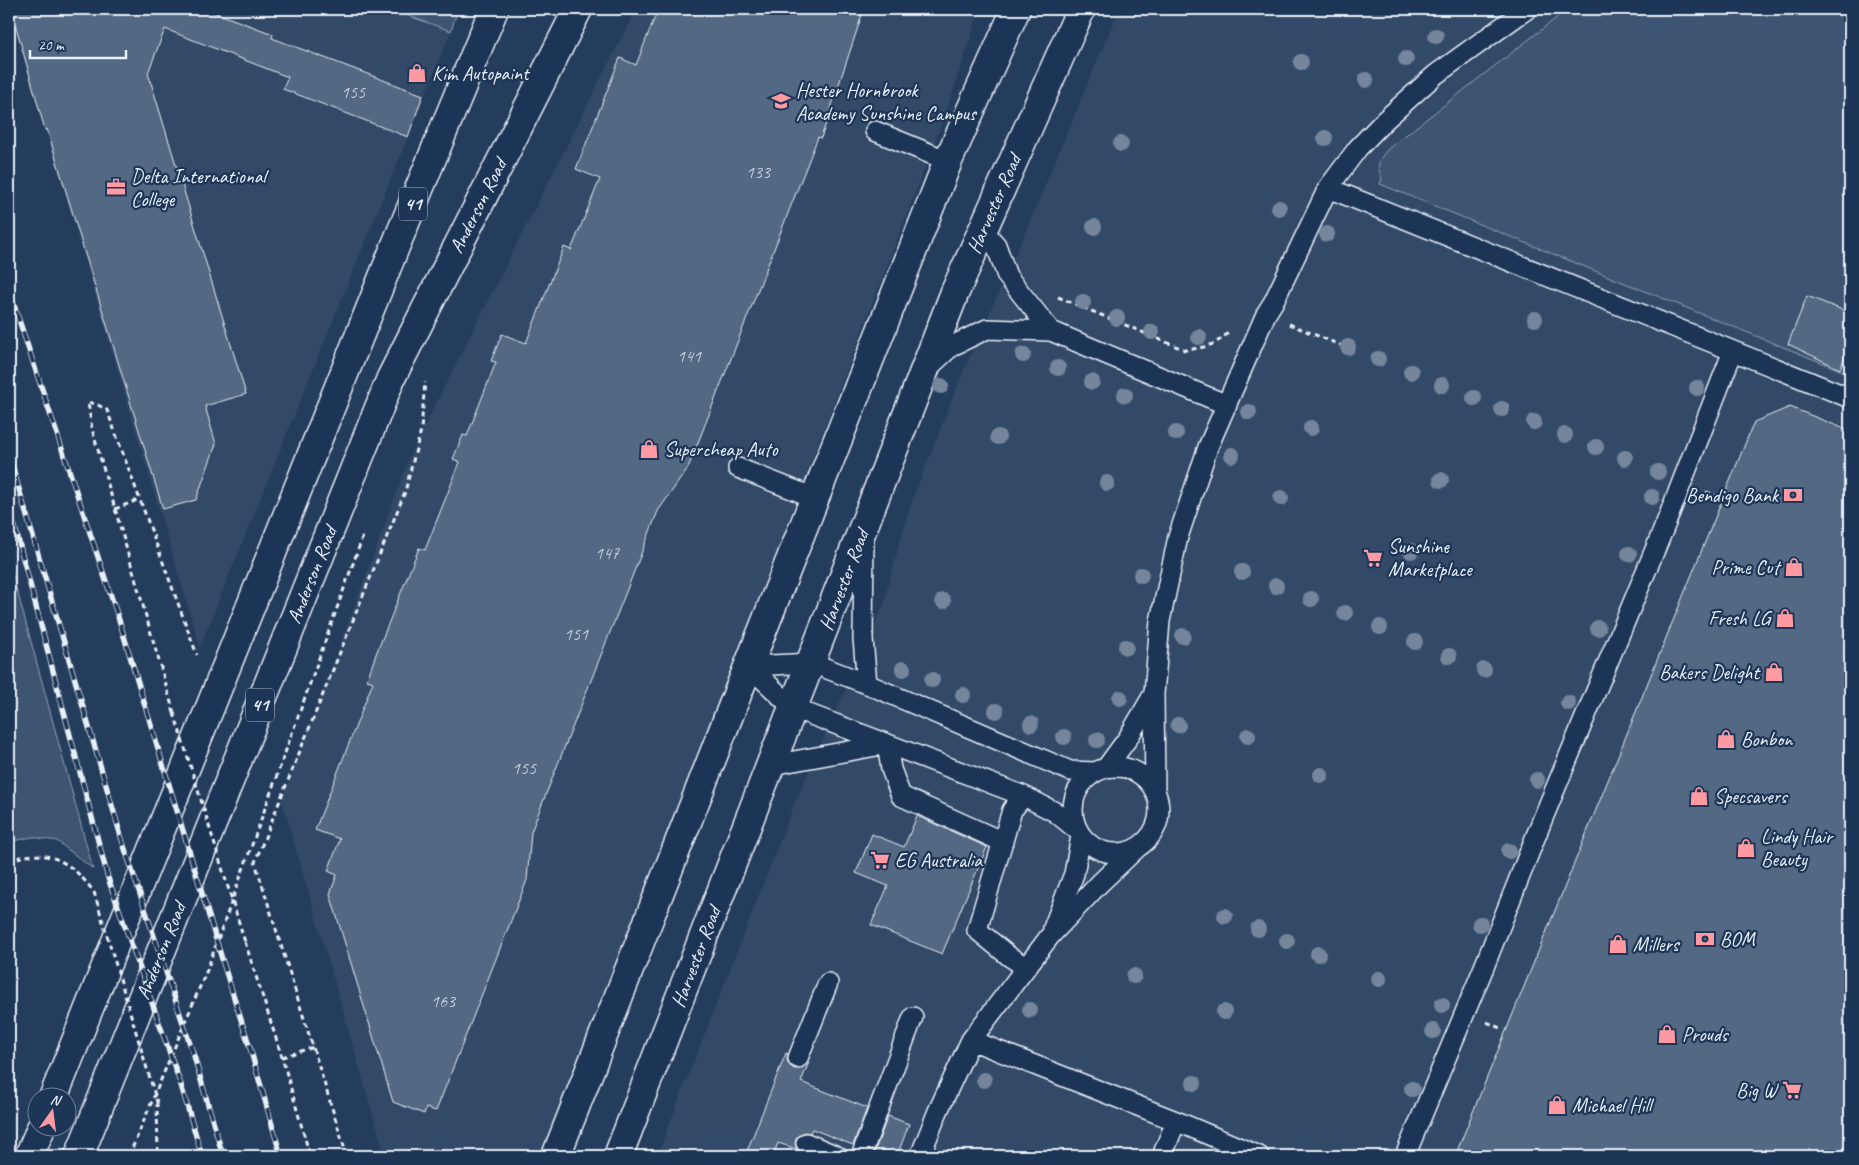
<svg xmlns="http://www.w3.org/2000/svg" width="1859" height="1165" font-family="Caveat,sans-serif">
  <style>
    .built { fill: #334a68 }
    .green { fill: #3e5472; stroke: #93a2b5 }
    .building { fill: #536782; stroke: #e8f1f8 }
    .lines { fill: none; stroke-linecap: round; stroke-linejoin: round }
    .service-casing { stroke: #e8f1f8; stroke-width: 22 }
    .tertiary-casing { stroke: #e8f1f8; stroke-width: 31 }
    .primary-casing { stroke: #e8f1f8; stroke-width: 31 }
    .path { stroke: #e8f1f8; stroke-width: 3; stroke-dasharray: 5 4; stroke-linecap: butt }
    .service { stroke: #1d3557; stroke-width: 19 }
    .tertiary { stroke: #1d3557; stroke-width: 28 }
    .primary { stroke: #1d3557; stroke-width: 28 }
    .rail-casing { stroke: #e8f1f8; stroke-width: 5.5 }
    .rail { stroke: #1d3557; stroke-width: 4; stroke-dasharray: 11; stroke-linecap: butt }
    .path-bridge { stroke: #e8f1f8; stroke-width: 3; stroke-dasharray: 5 4; stroke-linecap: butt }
    .tree { fill: #74869c }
    .labels { text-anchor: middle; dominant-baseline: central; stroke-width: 4.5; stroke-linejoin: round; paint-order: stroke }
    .number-label { font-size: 18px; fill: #c3ceda }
    .shield { fill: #1d3557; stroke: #abb9c8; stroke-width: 1 }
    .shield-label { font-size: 19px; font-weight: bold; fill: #e8f1f8 }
    .poi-label { font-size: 20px; fill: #e8f1f8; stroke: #1d3557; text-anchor: start }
    .street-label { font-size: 20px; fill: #e8f1f8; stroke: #1d3557 }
  </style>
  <rect width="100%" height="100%" fill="#253d5d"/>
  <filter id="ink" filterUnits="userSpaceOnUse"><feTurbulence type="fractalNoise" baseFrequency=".02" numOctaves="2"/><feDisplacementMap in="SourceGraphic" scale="10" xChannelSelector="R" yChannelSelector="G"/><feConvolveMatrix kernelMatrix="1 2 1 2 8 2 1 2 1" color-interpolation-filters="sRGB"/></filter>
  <g filter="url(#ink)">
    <path class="built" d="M10 9H389L451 31 200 647Z
      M636 9H980L943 121 543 1156H385L282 801 412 451Z
      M1119 9H1568L1389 148 1378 170 1382 179 1380 184 1850 374V1156H657L794 805 885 601 887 589 911 503 961 377 1028 226Z"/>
    <path class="green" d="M389 9H458L451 31Z
      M1568 9H1850V374L1380 184 1382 178C1375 165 1379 159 1389 148Z
      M9 561 93 869 57 841 32 837 9 842Z"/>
    <path class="building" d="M11 9H205L273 34 272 38 423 95 408 137 283 89 288 77 165 29 148 73 246 394 205 406 216 444 196 500 163 509 47 129 45 130Z
      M658 9H864L821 138 818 137 688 468 658 511 531 832 527 880 436 1111 426 1108 424 1114 393 1102 330 894 337 875 328 871 340 839 315 830 373 682 367 680 376 654 419 548 425 550 460 462 453 459 463 435 467 436 496 362 491 361 502 334 526 343 564 247 571 250 600 179 576 169 620 58 636 65Z
      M1807 296 1850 313V343L1840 369 1788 344Z
      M1790 407 1850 431V1156H1455L1754 422Z
      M917 816 987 847 942 954 871 925 888 886 856 873 872 834 904 847Z
      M786 1053 788 1054 787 1059 789 1065 794 1069H800L809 1062 801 1082 867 1108 853 1145 812 1129 810 1133 804 1132 796 1138 795 1144 797 1149 778 1143 773 1156H745Z
      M888 1116 909 1124 897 1156H883L874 1153Z"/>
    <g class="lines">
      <g class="service-casing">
        <path id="service" d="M875 131 948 161
          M1328 188 1850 398
          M982 229 996 245 1007 276 1051 331
          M928 368 952 346 987 329 1051 331 1227 405
          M738 468 815 498
          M864 538 863 639 867 684
          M749 666 793 708 1024 796 1055 812 1076 829
          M749 666 812 663 867 684 1070 771 1096 772
          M772 765 887 744 891 769 901 796 1003 842
          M1073 810a43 43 0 1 1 86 0a43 43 0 1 1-86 0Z
          M1106 768 1128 738 1153 695
          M1155 792 1154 694 1160 621 1178 537 1208 447 1266 314 1274 301 1328 188 1358 148 1385 120 1435 75 1527 9
          M1024 796 1012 810 977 930 1010 957 1026 967
          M1053 928 1074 874 1081 836
          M971 1040 1176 1121 1259 1156
          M798 1058 828 983
          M806 1143 837 1156
          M861 1156 913 1017
          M920 1156 938 1111 971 1040 1050 936 1100 883 1138 847
          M1162 1156 1176 1121
          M1405 1156 1484 967 1541 823 1664 528 1733 351"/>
      </g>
      <g class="tertiary-casing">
        <path id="tertiary" d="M556 1156 731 710 948 161 1016 9
          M618 1156 955 292 1081 9"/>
      </g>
      <g class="primary-casing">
        <path id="primary" d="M53 1098 395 247 494 9
          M29 1156 41 1128
          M79 1156 391 378 578 9"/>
      </g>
      <path class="path" d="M1058 297 1185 350C1203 348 1215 346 1228 333
        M1289 324 1340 345
        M1706 492 1717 496
        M115 509 140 499
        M174 713 92 429 88 402 98 405 107 410 197 655
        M9 861C46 846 71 861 94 892
        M245 942 282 1057 310 1156
        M1487 1022 1500 1028
        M282 1057 314 1047
        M157 1102 158 1156
        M129 1156 207 970 364 533
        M347 1156 255 862 405 492 421 430 425 382"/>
      <use href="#service" class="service"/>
      <use href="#tertiary" class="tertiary"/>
      <use href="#primary" class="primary"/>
      <g class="rail-casing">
        <path id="rail" d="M9 290 120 623 225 969 250 1048 281 1156
          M9 455 123 843 194 1056 223 1156
          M9 505 108 878 181 1085 202 1156"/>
      </g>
      <use href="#rail" class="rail"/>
      <path class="path-bridge" d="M174 713 245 942
        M94 892 157 1102"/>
    </g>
    <g class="tree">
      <circle cx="1436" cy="36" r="8"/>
      <circle cx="1406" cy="59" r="8"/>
      <circle cx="1301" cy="62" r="8"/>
      <circle cx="1366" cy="80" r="8"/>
      <circle cx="1325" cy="138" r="8"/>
      <circle cx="1121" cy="144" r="8"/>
      <circle cx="1279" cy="208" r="8"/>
      <circle cx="1094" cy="227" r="8"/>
      <circle cx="1327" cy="234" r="8"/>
      <circle cx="1083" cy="302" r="8"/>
      <circle cx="1117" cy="318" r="8"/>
      <circle cx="1535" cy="319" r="8"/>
      <circle cx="1152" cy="332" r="8"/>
      <circle cx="1199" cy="337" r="8"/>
      <circle cx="1348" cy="347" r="8"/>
      <circle cx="1023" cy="355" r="8"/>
      <circle cx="1378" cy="359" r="8"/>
      <circle cx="1058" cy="368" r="8"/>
      <circle cx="1411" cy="372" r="8"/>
      <circle cx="1092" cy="382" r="8"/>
      <circle cx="1442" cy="385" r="8"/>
      <circle cx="941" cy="386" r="8"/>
      <circle cx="1697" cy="388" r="8"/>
      <circle cx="1125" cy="395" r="8"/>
      <circle cx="1474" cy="398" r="8"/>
      <circle cx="1502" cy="409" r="8"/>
      <circle cx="1249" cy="412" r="8"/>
      <circle cx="1534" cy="422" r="8"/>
      <circle cx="1311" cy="428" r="8"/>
      <circle cx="1176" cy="433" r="8"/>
      <circle cx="1565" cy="435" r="8"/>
      <circle cx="998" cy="437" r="8"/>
      <circle cx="1596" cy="447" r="8"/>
      <circle cx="1232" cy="455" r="8"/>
      <circle cx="1625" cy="458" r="8"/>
      <circle cx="1658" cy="472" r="8"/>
      <circle cx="1441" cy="480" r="8"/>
      <circle cx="1107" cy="483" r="8"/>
      <circle cx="1652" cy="497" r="8"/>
      <circle cx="1281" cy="498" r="8"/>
      <circle cx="1411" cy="551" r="8"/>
      <circle cx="1629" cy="554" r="8"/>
      <circle cx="1242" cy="572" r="8"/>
      <circle cx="1141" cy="575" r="8"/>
      <circle cx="1276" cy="586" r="8"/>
      <circle cx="1311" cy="599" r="8"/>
      <circle cx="943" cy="601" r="8"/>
      <circle cx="1345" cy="613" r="8"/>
      <circle cx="1380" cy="627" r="8"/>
      <circle cx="1598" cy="628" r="8"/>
      <circle cx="1183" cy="636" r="8"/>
      <circle cx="1415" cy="642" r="8"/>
      <circle cx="1126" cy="647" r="8"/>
      <circle cx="1449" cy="656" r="8"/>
      <circle cx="903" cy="669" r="8"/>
      <circle cx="1484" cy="670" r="8"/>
      <circle cx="932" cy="680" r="8"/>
      <circle cx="963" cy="695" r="8"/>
      <circle cx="1120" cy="698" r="8"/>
      <circle cx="1568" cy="703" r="8"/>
      <circle cx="996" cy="711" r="8"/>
      <circle cx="1031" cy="724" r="8"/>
      <circle cx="1178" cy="725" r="8"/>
      <circle cx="1248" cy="736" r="8"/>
      <circle cx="1064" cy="737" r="8"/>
      <circle cx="1097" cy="740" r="8"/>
      <circle cx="1321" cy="775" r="8"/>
      <circle cx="1537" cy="780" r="8"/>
      <circle cx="1509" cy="851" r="8"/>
      <circle cx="1225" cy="916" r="8"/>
      <circle cx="1480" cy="924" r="8"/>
      <circle cx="1258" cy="929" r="8"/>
      <circle cx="1287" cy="941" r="8"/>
      <circle cx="1318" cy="954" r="8"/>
      <circle cx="1134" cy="976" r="8"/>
      <circle cx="1379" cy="979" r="8"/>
      <circle cx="1442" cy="1005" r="8"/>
      <circle cx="1030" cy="1010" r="8"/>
      <circle cx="1224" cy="1012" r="8"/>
      <circle cx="1433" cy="1031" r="8"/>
      <circle cx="984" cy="1080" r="8"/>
      <circle cx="1194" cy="1083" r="8"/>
      <circle cx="1412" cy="1089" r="8"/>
    </g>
  </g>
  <defs>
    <g id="shop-bare" transform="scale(1.5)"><path d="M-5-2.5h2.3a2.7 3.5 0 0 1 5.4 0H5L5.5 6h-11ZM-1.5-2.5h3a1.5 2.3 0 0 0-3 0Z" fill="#ff9aa2" stroke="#1d3557" stroke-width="2.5" paint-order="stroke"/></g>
    <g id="school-bare" transform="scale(1.5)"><path d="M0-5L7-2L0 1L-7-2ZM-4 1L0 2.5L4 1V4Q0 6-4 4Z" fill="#ff9aa2" stroke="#1d3557" stroke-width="2.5" paint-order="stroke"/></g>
    <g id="office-bare" transform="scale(1.5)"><path d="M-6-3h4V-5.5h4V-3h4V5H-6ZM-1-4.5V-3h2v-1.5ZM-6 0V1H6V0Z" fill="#ff9aa2" stroke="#1d3557" stroke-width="2.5" paint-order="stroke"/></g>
    <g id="bank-bare" transform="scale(1.5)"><path d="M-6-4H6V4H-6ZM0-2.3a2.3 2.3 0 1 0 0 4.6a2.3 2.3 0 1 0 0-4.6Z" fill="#ff9aa2" stroke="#1d3557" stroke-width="2.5" paint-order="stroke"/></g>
    <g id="supermarket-bare" transform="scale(1.5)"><path d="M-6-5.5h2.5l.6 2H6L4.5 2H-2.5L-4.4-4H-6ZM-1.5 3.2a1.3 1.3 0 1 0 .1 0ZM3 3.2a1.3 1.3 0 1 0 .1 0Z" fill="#ff9aa2" stroke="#1d3557" stroke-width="2.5" paint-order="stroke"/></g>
  </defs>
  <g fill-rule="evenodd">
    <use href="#shop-bare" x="417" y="73"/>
    <use href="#school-bare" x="781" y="101"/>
    <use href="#office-bare" x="116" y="187"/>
    <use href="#shop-bare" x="649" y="449"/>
    <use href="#bank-bare" x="1793" y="495"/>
    <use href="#supermarket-bare" x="1373" y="558"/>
    <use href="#shop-bare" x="1794" y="567"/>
    <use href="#shop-bare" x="1785" y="618"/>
    <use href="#shop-bare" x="1774" y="672"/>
    <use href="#shop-bare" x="1726" y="739"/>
    <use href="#shop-bare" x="1699" y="796"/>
    <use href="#shop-bare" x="1746" y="848"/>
    <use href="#supermarket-bare" x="880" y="860"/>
    <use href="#bank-bare" x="1705" y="939"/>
    <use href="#shop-bare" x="1618" y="944"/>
    <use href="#shop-bare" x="1667" y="1034"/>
    <use href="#supermarket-bare" x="1792" y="1090"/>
    <use href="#shop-bare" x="1557" y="1105"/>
  </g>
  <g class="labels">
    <g class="number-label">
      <text x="353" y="92">155</text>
      <text x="758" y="172">133</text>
      <text x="689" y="356">141</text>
      <text x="607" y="553">147</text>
      <text x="576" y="634">151</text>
      <text x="524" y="768">155</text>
      <text x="443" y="1001">163</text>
    </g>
    <g class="shield">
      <rect x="399" y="187.5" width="28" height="33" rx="4"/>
      <rect x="246" y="688.5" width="28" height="33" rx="4"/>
    </g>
    <g class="shield-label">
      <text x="413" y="204">41</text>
      <text x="260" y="705">41</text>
    </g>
    <g class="poi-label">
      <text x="432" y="73">Kim Autopaint</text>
      <text x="796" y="90">Hester Hornbrook<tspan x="796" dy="23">Academy Sunshine Campus</tspan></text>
      <text x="131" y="176">Delta International<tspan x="131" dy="23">College</tspan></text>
      <text x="664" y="449">Supercheap Auto</text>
      <text x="1778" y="495" text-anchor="end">Bendigo Bank</text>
      <text x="1388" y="546">Sunshine<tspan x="1388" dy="23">Marketplace</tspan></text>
      <text x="1779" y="567" text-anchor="end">Prime Cut</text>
      <text x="1770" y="618" text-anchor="end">Fresh LG</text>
      <text x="1759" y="672" text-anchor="end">Bakers Delight</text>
      <text x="1741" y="739">Bonbon</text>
      <text x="1714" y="796">Specsavers</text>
      <text x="1761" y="836">Lindy Hair<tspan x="1761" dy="23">Beauty</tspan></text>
      <text x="895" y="860">EG Australia</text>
      <text x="1720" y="939">BOM</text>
      <text x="1633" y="944">Millers</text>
      <text x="1682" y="1034">Prouds</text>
      <text x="1777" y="1090" text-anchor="end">Big W</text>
      <text x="1572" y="1105">Michael Hill</text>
    </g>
    <g class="street-label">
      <text transform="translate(994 204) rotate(-66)">Harvester Road</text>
      <text transform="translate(478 206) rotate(-63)">Anderson Road</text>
      <text transform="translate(312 575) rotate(-68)">Anderson Road</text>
      <text transform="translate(844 580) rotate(-69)">Harvester Road</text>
      <text transform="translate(161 951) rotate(-68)">Anderson Road</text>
      <text transform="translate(696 957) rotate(-69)">Harvester Road</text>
    </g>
  </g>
  <rect width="1859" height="1165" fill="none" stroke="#1d3557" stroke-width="30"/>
  <rect x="15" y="15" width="1829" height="1135" fill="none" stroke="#e8f1f8" stroke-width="2" filter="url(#ink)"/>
  <g transform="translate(52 1112) rotate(14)"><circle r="24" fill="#1d3557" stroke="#6e8097"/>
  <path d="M0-4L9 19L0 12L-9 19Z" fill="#ff9aa2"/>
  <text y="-8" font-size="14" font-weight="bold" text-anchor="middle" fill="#e8f1f8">N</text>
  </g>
  <path d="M30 50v8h96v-8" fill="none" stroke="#e8f1f8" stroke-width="2.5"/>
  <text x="38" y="50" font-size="15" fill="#e8f1f8" stroke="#1d3557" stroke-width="4" paint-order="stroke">20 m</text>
</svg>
